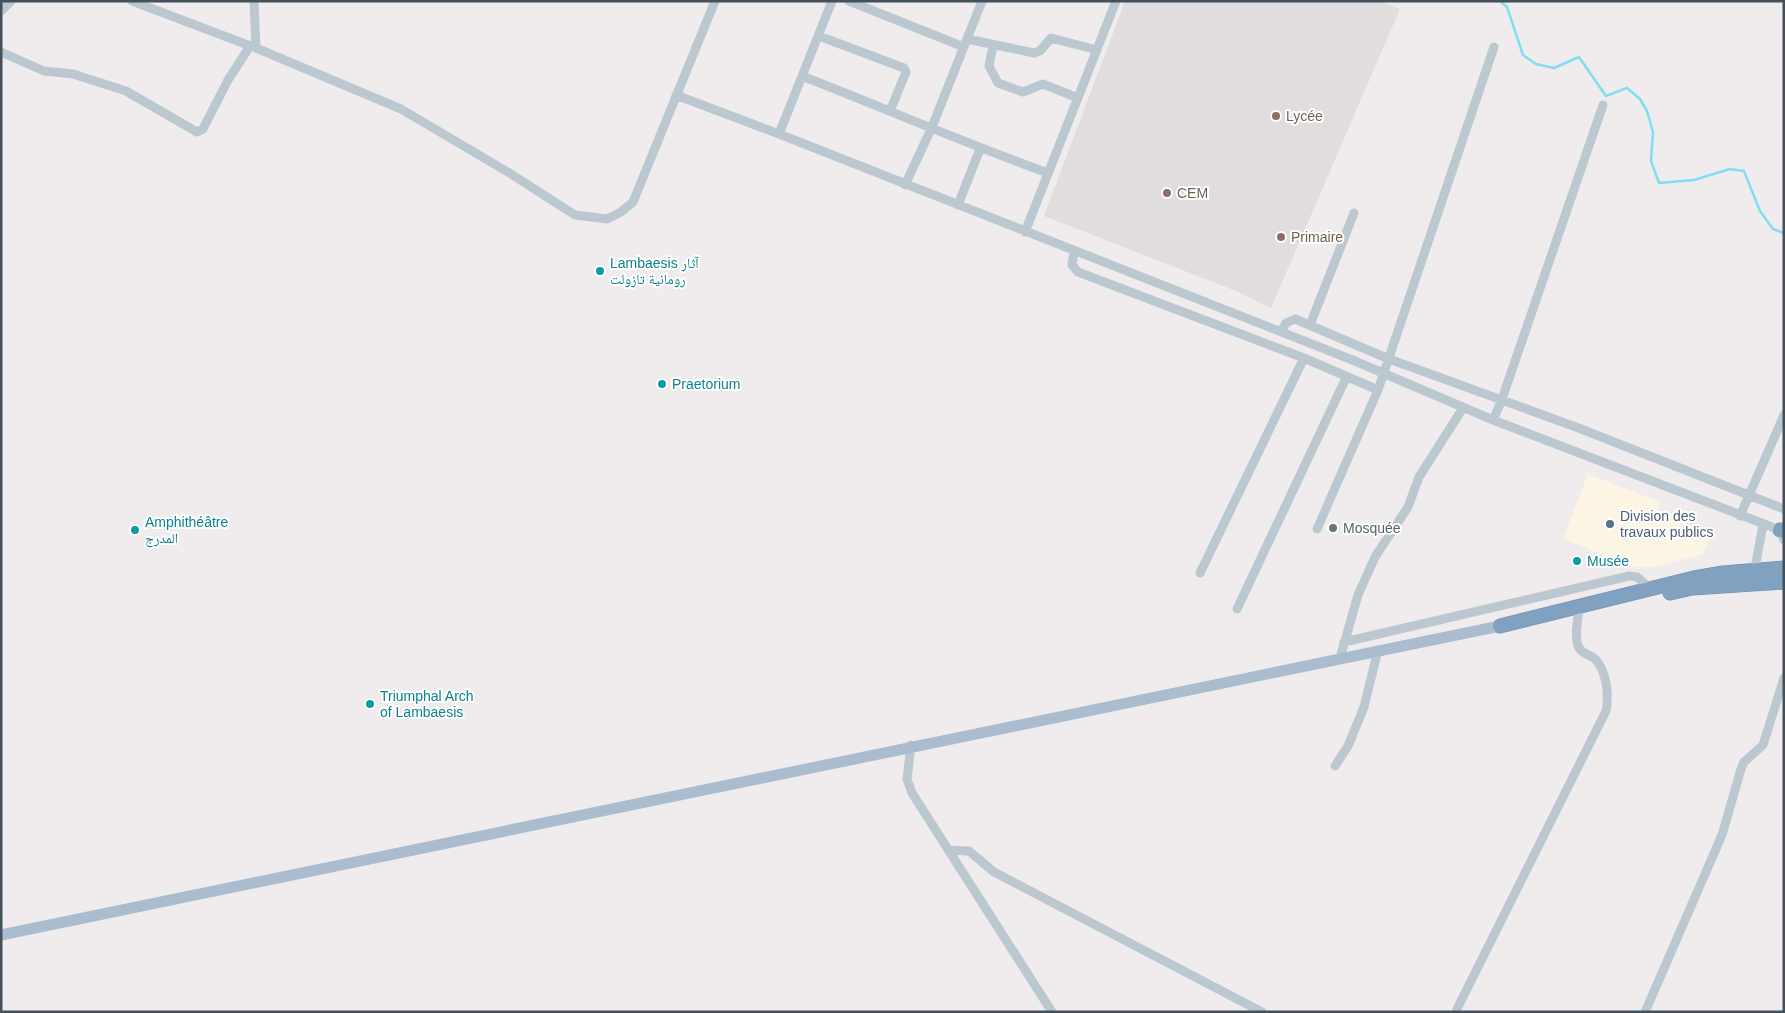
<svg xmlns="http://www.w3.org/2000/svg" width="1785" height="1013" font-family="Helvetica,'Noto Naskh Arabic',sans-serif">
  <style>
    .commercial { fill: #fdf5e3 }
    .education { fill: #e1dddf }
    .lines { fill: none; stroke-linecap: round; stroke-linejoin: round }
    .stream { stroke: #80def2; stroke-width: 2.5 }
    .highway-casing { stroke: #6c8cac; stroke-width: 15 }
    .minor { stroke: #bcc8d0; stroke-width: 9 }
    .major { stroke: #aabdce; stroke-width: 11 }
    .highway { stroke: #80a1c0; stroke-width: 14 }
    .education-dot { fill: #8d6e63; stroke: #fff; stroke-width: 2 }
    .culture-dot { fill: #0f9aa8; stroke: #fff; stroke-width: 2 }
    .service-dot { fill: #5c6f8a; stroke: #fff; stroke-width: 2 }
    .worship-dot { fill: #6b7280; stroke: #fff; stroke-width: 2 }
    .labels { text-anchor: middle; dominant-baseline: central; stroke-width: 4; stroke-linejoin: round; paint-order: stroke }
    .education-label { font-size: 14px; fill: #785e54; stroke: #fff; text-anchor: start }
    .culture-label { font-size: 14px; fill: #0d838f; stroke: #fff; text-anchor: start }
    .service-label { font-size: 14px; fill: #4e5e75; stroke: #fff; text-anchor: start }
    .worship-label { font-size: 14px; fill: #5b616d; stroke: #fff; text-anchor: start }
  </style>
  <rect width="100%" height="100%" fill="#f0eced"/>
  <path class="commercial" d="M1588 474 1660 502 1657 510 1712 535 1703 554 1655 567H1635L1563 539Z"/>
  <path class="education" d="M1125 1H1378L1400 9 1271 308 1236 291 1044 216Z"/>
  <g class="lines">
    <path class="stream" d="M1500 1 1507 7 1523 55 1536 64 1554 68 1579 57 1606 96 1627 88 1640 99 1647 111 1653 132 1651 161 1659 183 1694 180 1730 169 1744 171 1760 211 1773 229 1784 233"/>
    <g class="highway-casing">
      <path id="highway" d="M1780 530 1784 531
        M1670 593 1692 588 1784 582
        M1500 626 1694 578 1723 573 1784 568"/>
    </g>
    <path class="minor" d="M132 1 256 48 401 109 511 174 575 215 607 219 621 212 633 202 715 1
      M254 1 256 48
      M832 1 779 134 1350 359 1493 420 1780 530 1784 540
      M849 1 964 47
      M1 11 11 1
      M819 36 904 68 906 72 890 111
      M967 39 1034 53 1040 51 1051 38 1097 50
      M993 46 989 66 998 83 1023 92 1043 84 1078 98
      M1 52 44 71 73 74 126 91 197 132 203 129 228 80 250 46
      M802 76C884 108 965 143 1048 173
      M676 95 779 134
      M905 185 932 127 982 1
      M958 205 980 149
      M1025 232 1116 1
      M1074 252 1072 265 1078 272 1304 358 1378 390
      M1310 325 1354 213
      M1281 332 1286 323 1295 319 1389 359 1576 427 1784 509
      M1493 420 1501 402 1603 105
      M1740 516 1784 415
      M1317 529 1378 390 1494 47
      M1200 573 1304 358
      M1754 573 1763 525
      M1237 609 1346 378
      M1344 642 1629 576 1637 577 1650 588
      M1340 658 1358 595 1375 557 1408 507 1419 477 1463 408
      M911 745 907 779 912 793 1052 1012
      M1335 766 1348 746 1364 707 1378 650
      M948 850 969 851 994 872 1262 1012
      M1457 1009 1606 711C1609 696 1607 671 1595 659 1590 654 1580 654 1578 645 1574 635 1578 621 1579 610
      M1645 1012 1722 835 1741 769 1744 762 1763 745 1784 678"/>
    <path class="major" d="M1 935 1500 626"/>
    <use href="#highway" class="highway"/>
  </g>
  <g class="education-dot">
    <circle cx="1276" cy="116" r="5"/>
    <circle cx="1167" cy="193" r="5"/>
    <circle cx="1281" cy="237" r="5"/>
  </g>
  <g class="culture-dot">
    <circle cx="600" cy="271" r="5"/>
    <circle cx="662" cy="384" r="5"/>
    <circle cx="135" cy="530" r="5"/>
    <circle cx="1577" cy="561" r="5"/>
    <circle cx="370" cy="704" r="5"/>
  </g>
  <circle class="service-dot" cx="1610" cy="524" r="5"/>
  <circle class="worship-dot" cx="1333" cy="528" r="5"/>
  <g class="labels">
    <g class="education-label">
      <text x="1286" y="116">Lycée</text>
      <text x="1177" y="193">CEM</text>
      <text x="1291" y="237">Primaire</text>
    </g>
    <g class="culture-label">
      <text x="610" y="263">Lambaesis آثار<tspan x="610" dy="16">رومانية تازولت</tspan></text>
      <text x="672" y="384">Praetorium</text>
      <text x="145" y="522">Amphithéâtre<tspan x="145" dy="16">المدرج</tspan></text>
      <text x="1587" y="561">Musée</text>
      <text x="380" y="696">Triumphal Arch<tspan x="380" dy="16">of Lambaesis</tspan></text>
    </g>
    <g class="service-label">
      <text x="1620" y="516">Division des<tspan x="1620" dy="16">travaux publics</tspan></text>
    </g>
    <g class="worship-label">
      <text x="1343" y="528">Mosquée</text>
    </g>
  </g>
  <rect width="1785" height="1013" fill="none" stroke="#44515b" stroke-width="5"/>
</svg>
